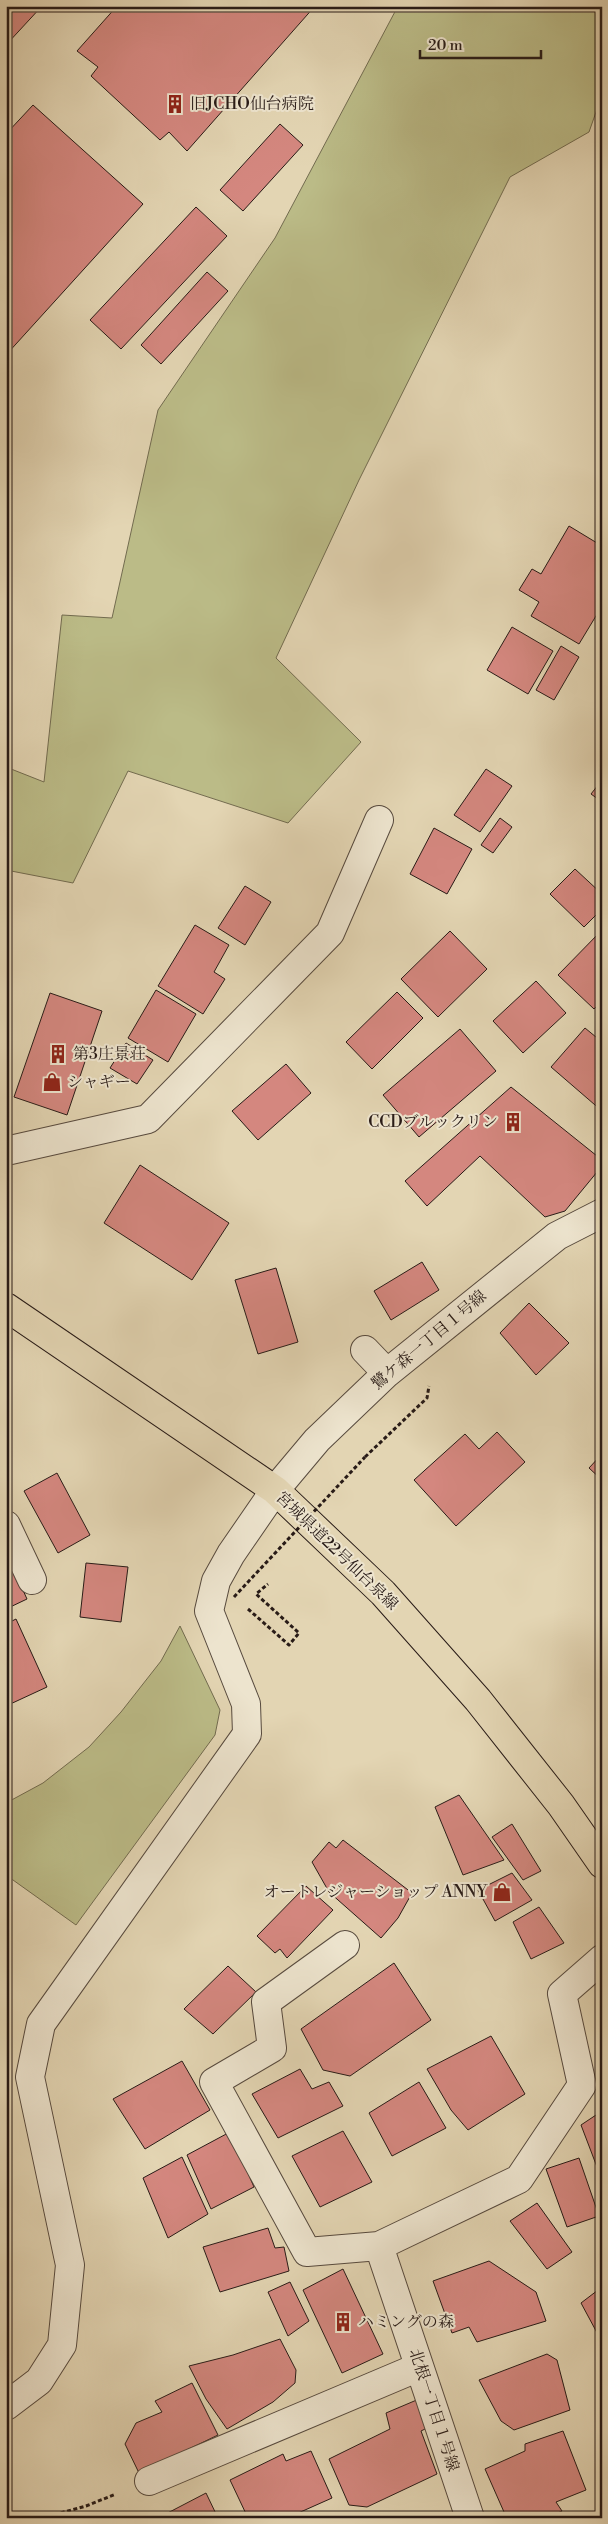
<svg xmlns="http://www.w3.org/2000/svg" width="608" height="2524" font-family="'Libre Bodoni','Noto Serif JP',serif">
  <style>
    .green { fill: #bbbb87; stroke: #726b4f }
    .building { fill: #d4877f; stroke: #281b17 }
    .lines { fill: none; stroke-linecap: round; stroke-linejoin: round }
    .minor-casing { stroke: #574a3e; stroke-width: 30 }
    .major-casing { stroke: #281b17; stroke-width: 30 }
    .path { stroke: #281b17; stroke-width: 3; stroke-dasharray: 4 2.5; stroke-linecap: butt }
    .minor { stroke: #ede4ce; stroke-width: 28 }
    .major { stroke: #e3d5b3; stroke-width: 28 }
    .path-bridge { stroke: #281b17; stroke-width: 3; stroke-dasharray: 4 2.5; stroke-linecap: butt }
    .labels { text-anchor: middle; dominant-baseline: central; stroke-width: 4; stroke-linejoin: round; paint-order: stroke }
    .poi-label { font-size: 16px; fill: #281b17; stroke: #ede4ce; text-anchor: start }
    .street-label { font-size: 16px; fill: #281b17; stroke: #ede4ce }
  </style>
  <rect width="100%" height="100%" fill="#e3d5b3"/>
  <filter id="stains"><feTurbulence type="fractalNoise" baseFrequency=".004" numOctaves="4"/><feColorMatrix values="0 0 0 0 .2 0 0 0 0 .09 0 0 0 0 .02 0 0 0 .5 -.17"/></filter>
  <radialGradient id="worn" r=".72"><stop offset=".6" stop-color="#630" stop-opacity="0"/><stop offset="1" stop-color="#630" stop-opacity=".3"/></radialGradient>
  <path class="green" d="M398 6H602V95L589 132 510 177 359 480 276 658 361 742 288 823 128 771 73 883 6 870V767L44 782 62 615 112 618 158 410 275 238Z
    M180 1626 220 1710 215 1735 76 1925 6 1875V1803L43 1783 89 1747 121 1712 161 1661Z"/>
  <path class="building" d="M6 6H42L6 45Z
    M117 6H315L187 151 169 132 160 140 91 76 98 67 77 51Z
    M33 105 143 204 6 355V134Z
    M280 124 303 145 243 211 220 190Z
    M196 207 227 236 121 349 90 320Z
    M207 272 228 291 161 364 141 345Z
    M569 526 602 546V606L579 644 531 616 539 602 519 590 532 569 541 574Z
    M512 627 553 651 528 694 487 670Z
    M561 646 579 657 554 700 536 690Z
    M486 769 512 786 480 832 454 815Z
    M602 780V802L591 794Z
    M500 818 512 827 493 853 481 845Z
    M434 828 472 849 447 894 410 874Z
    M575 869 602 894V909L584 927 550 894Z
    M245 886 271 902 245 945 218 928Z
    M195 925 229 945 214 972 225 979 203 1014 158 986Z
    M602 930V1001L594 1009 558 975Z
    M450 931 487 969 438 1017 401 979Z
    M536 981 566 1013 523 1053 493 1021Z
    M156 990 196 1014 168 1062 128 1038Z
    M397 992 423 1018 372 1069 346 1042Z
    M50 993 102 1011 67 1115 14 1097Z
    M585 1028 602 1042V1111L551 1067Z
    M460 1029 496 1071 419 1137 383 1095Z
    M126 1043 153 1060 137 1084 110 1068Z
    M286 1064 311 1093 258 1140 232 1111Z
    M511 1087 602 1160V1166L565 1211 545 1217 480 1156 427 1206 405 1181Z
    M140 1165 229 1223 192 1280 104 1223Z
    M422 1262 439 1290 391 1320 374 1291Z
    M276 1268 298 1342 258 1354 235 1280Z
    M529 1303 569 1343 536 1375 500 1333Z
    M497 1432 525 1462 456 1526 414 1480 465 1434 479 1449Z
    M602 1454V1480L589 1468Z
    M57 1473 90 1535 58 1553 24 1491Z
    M6 1553 27 1599 6 1609Z
    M86 1563 128 1567 121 1622 80 1617Z
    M16 1619 47 1687 6 1706V1624Z
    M459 1795 504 1860 463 1875 435 1807Z
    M512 1824 541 1871 523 1880 492 1837Z
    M343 1840 412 1893 398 1918 381 1938 329 1892 312 1862 329 1842 336 1848Z
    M512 1873 532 1900 495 1921 478 1890Z
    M306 1886 333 1910 287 1958 280 1949 275 1953 257 1936Z
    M539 1907 564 1943 531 1959 513 1922Z
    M394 1963 431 2020 350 2076 323 2070 301 2029Z
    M228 1966 256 1992 213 2034 184 2009Z
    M491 2036 525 2094 468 2130 451 2110 427 2069Z
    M182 2061 210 2110 145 2149 113 2099Z
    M300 2069 312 2089 329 2082 343 2106 278 2138 252 2094Z
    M419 2082 446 2128 392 2156 369 2113Z
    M602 2111V2165L597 2167 581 2125Z
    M343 2131 372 2182 320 2207 292 2156Z
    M230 2132 254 2187 211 2209 187 2155Z
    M182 2157 208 2214 168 2238 143 2178Z
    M579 2158 599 2216 567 2227 546 2169Z
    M537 2203 572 2252 547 2269 510 2221Z
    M268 2228 275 2248 284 2247 289 2271 220 2292 203 2247Z
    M489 2261 536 2292 546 2321 477 2342 469 2327 452 2333 433 2281Z
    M343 2269 383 2354 342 2373 303 2290Z
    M290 2282 309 2321 288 2336 268 2292Z
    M602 2287V2342L581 2303Z
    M280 2339 296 2370 295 2383 273 2402 227 2429 206 2399 189 2366 233 2355Z
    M547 2354 557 2360 570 2410 514 2430 501 2421 479 2380Z
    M192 2383 218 2435 139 2473 125 2444 136 2423 162 2412 155 2401Z
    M419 2399 429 2427 421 2431 437 2474 367 2507 349 2505 329 2459 390 2429 386 2413Z
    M563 2431 586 2490 556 2502 562 2511 547 2518H496L504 2512 485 2469 525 2451V2444Z
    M311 2451 332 2498 287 2518H248L230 2480 283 2454 286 2461Z
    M206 2493 218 2518H158Z
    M589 2513 591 2518H575Z"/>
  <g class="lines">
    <g class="minor-casing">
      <path id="minor" d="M6 1151 148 1119 330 933 379 820
        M365 1350 387 1373
        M6 1525 32 1580
        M345 1945 266 2002 272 2048 214 2082 307 2252 379 2246 519 2179 582 2085 562 1994 602 1959
        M379 2246 470 2518
        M6 2406 39 2381 62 2345 70 2265 30 2077 41 2024 247 1734 246 1704 209 1611 216 1581 231 1554 275 1490 317 1440 387 1373 557 1236 602 1213
        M149 2481 419 2367"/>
    </g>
    <g class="major-casing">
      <path id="major" d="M6 1307 275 1490 383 1593 478 1700 561 1805 602 1864"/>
    </g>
    <path class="path" d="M365 1457 427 1398 429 1386
      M248 1609 289 1645 299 1633 256 1594 268 1584
      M42 2518 86 2506 116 2494"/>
    <use href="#minor" class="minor"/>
    <use href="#major" class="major"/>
    <path class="path-bridge" d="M234 1597 365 1457"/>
  </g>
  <defs>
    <g id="building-bare" transform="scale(1.5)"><path d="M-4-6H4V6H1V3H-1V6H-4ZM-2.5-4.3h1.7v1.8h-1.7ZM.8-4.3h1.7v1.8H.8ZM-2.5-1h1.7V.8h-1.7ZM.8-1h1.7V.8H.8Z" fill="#8f2418" stroke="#ede4ce" stroke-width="2.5" paint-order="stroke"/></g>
    <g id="shop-bare" transform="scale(1.5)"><path d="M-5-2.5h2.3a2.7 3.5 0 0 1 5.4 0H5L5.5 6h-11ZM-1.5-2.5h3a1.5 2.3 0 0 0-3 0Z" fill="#8f2418" stroke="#ede4ce" stroke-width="2.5" paint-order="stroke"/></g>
  </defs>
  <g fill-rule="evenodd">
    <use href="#building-bare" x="175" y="104"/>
    <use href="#building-bare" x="58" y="1054"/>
    <use href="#shop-bare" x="52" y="1082"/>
    <use href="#building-bare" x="513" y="1122"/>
    <use href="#shop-bare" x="502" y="1892"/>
    <use href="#building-bare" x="343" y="2322"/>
  </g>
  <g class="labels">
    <g class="poi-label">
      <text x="190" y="104">旧JCHO仙台病院</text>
      <text x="73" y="1054">第3庄景荘</text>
      <text x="67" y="1082">シャギー</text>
      <text x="498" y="1122" text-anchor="end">CCDブルックリン</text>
      <text x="487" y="1892" text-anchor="end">オートレジャーショップ ANNY</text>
      <text x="358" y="2322">ハミングの森</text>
    </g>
    <g class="street-label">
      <text transform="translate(429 1340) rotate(-40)">鷺ケ森一丁目１号線</text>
      <text transform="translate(337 1551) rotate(44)">宮城県道22号仙台泉線</text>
      <text transform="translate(434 2410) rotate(72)">北根一丁目１号線</text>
    </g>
  </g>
  <rect width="608" height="2524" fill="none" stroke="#e3d5b3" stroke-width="25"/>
  <rect x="8" y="8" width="593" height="2509" fill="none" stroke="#281b17" stroke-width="2.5"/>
  <rect x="12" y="12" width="583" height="2499" fill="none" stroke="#281b17"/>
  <path d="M420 50v8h121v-8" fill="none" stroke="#281b17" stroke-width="2.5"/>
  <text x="428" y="50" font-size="15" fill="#281b17" stroke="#ede4ce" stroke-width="4" paint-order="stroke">20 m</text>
  <rect width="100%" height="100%" filter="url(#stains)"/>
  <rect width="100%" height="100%" fill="url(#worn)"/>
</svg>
